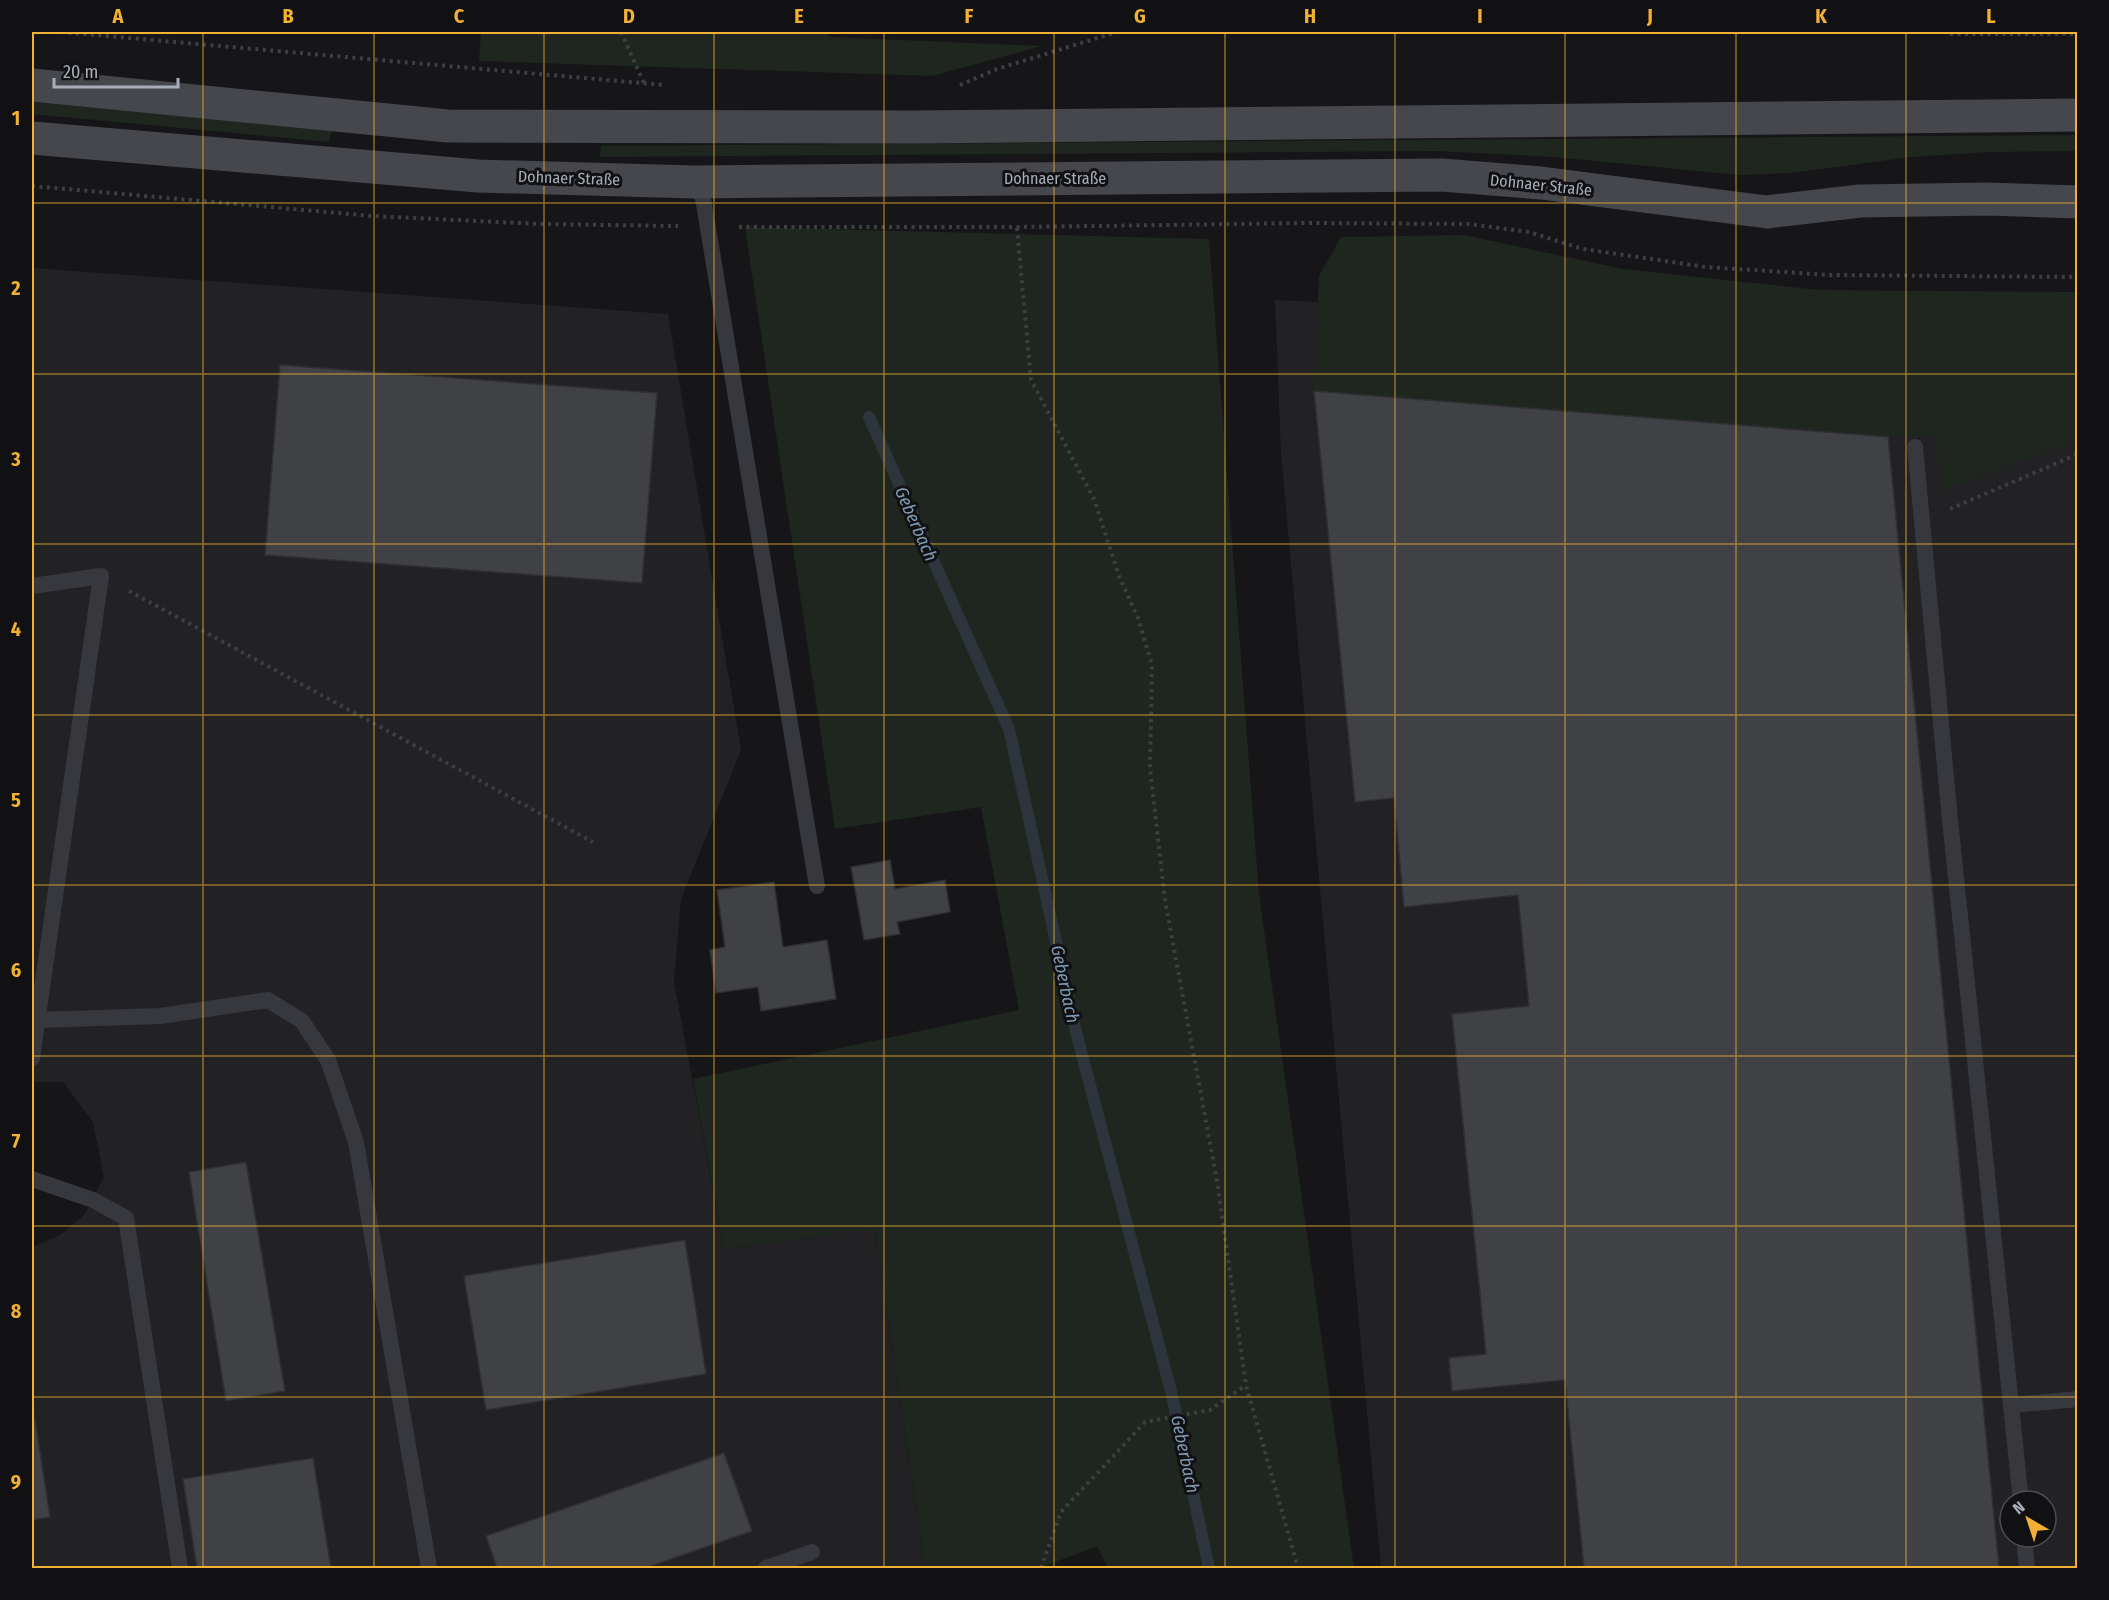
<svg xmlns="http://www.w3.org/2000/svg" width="2109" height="1600" font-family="'Fira Sans Condensed',sans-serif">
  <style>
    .built { fill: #222225; fill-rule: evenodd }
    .green { fill: #1e261f }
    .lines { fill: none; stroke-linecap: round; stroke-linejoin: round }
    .stream { stroke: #2c353c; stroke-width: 12 }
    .building { fill: #404145; stroke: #303034; stroke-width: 1.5 }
    .path { stroke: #3d3f44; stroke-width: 4; stroke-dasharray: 3 4.5; stroke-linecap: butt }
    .lane { stroke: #37383d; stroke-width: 16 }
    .secondary { stroke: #45474d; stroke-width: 33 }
    .grid { fill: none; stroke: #f2b134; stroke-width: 1.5; stroke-opacity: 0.55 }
    .labels { text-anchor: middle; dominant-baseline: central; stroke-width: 6; stroke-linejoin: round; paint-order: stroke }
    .street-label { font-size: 16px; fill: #a8adb8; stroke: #111113 }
    .water-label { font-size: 18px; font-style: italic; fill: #7f9bb3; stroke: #111113 }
    .neatline { fill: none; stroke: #f2b134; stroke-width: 2 }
    .grid-label { font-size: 20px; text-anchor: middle; font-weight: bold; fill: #f2b134 }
  </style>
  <rect width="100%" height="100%" fill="#161618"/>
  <path class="built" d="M32 268 668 314 741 750 681 899 674 982 724 1249 875 1229 925 1568H32V1247L60 1235 84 1215 104 1177 93 1122 63 1082H32Z
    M1275 300 2077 337V1568H1381L1281 453ZM2010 1501H2046V1537H2010Z"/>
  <path class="green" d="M481 32H822L831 37 1042 46 932 76 479 61Z
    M32 102 332 130 329 142 32 114Z
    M2078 135 2077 151 1989 152 1911 157 1791 173 1739 175 1554 157 1435 151 600 157 601 146Z
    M745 227 1209 239 1259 894 1354 1568H1108L1097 1546 1040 1568H925L875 1229 724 1249 693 1079 1019 1010 981 807 835 829Z
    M1464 235 1623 269 1819 290 2077 292V440L1941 492 1937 435 1888 437 1314 391 1319 276 1341 237Z"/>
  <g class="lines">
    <path class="stream" d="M869 417 1009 729 1076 1032 1171 1391 1209 1568"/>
  </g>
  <path class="building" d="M280 365 657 393 642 583 265 555Z
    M1314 391 1888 437 1999 1568H1569L1584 1567 1565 1380 1452 1391 1449 1358 1486 1354 1452 1014 1529 1006 1518 895 1404 907 1394 798 1355 802Z
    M890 860 895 889 945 880 950 912 897 922 900 934 864 940 851 867Z
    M774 882 783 947 827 940 836 999 761 1011 758 987 716 993 710 950 725 947 717 890Z
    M246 1162 285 1391 226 1401 189 1172Z
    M685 1240 706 1374 486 1410 464 1276Z
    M32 1400 50 1517 32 1520Z
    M724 1453 752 1531 645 1568H497L486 1536Z
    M313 1458 331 1568H197L183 1479Z"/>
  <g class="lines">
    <path class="path" d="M61 32 664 85
      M621 32 644 83
      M1950 34H2078
      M960 85 997 69 1117 32
      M32 186 372 216 540 224 678 226
      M739 227H1017L1309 223 1469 224 1529 232 1583 249 1706 267 1830 275 2078 277
      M1017 228 1031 380 1094 499 1119 576 1138 618 1152 665 1150 768 1165 900 1217 1181 1246 1385 1298 1568
      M1950 509 2078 454
      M129 591 593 842
      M1041 1568 1061 1512 1145 1422 1210 1410 1246 1385"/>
    <path class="lane" d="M694 182 703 198 817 886
      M1915 447 1950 820 2021 1501
      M32 586 101 576 32 1058
      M37 1020 160 1016 268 1000 302 1021 328 1060 356 1142 429 1568
      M32 1179 93 1200 126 1218 180 1568
      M2012 1405 2078 1399
      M2024 1537 2027 1568
      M766 1568 812 1552"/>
    <path class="secondary" d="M32 85 448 126 914 127 2078 115
      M32 138 478 176 694 182 1442 175 1541 183 1767 212 1860 201 1987 199 2078 202"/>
  </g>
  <path class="grid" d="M203 32V1568M374 32V1568M544 32V1568M714 32V1568M884 32V1568M1054 32V1568M1225 32V1568M1395 32V1568M1565 32V1568M1736 32V1568M1906 32V1568M32 203H2078M32 374H2078M32 544H2078M32 715H2078M32 885H2078M32 1056H2078M32 1226H2078M32 1397H2078"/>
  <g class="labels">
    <g class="street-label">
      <text transform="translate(569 178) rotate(2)">Dohnaer Straße</text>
      <text x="1055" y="178">Dohnaer Straße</text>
      <text transform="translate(1541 185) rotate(6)">Dohnaer Straße</text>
    </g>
    <g class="water-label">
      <text transform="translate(916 524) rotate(66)">Geberbach</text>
      <text transform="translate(1065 984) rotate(78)">Geberbach</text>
      <text transform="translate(1185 1454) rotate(78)">Geberbach</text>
    </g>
  </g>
  <rect width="2109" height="1600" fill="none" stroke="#111113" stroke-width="66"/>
  <g transform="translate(2028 1519) rotate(321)"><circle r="28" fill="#111113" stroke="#4d4f55" stroke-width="1.5"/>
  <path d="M0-4.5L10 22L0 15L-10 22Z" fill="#f2b134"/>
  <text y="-9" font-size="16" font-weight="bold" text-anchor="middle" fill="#a8adb8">N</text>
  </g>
  <path d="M54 78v9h124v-9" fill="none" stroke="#a8adb8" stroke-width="3"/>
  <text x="63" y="78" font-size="18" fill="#a8adb8" stroke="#111113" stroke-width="4.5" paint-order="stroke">20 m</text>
  <rect x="33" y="33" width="2043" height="1534" class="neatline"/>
  <g class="grid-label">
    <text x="118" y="23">A</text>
    <text x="288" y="23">B</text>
    <text x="459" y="23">C</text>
    <text x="629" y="23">D</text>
    <text x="799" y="23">E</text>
    <text x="969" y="23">F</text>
    <text x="1140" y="23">G</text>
    <text x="1310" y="23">H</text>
    <text x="1480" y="23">I</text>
    <text x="1650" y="23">J</text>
    <text x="1821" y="23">K</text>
    <text x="1991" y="23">L</text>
    <text x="16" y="125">1</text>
    <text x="16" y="295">2</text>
    <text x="16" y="466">3</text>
    <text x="16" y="636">4</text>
    <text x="16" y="807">5</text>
    <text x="16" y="977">6</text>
    <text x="16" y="1148">7</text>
    <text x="16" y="1318">8</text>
    <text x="16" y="1489">9</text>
  </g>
</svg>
